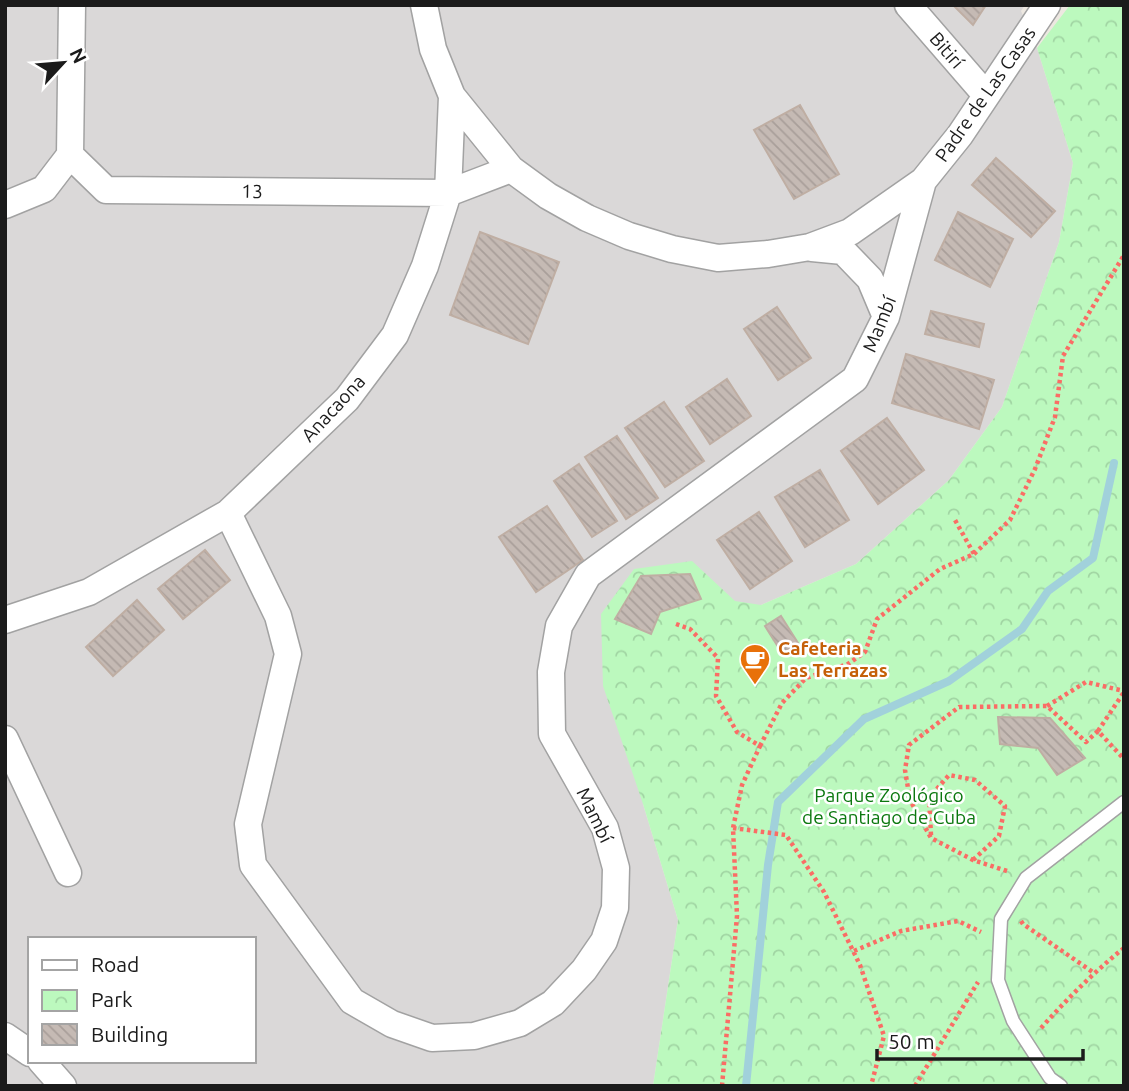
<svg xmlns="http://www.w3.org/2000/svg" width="1129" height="1091" font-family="Ubuntu,sans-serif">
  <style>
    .residential { fill: #dad8d8; fill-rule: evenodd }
    .park { fill: url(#park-crowns) }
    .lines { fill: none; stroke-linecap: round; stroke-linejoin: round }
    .stream { stroke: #a1d1db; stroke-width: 8 }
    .building { fill: url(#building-back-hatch); stroke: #bfaea3; stroke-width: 2 }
    .service-casing { stroke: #a2a2a2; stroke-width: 15 }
    .minor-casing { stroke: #a2a2a2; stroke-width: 29 }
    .path { stroke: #fa6d65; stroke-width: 4.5; stroke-dasharray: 3.5 3.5; stroke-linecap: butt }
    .service { stroke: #fff; stroke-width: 12 }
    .minor { stroke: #fff; stroke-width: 26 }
    .labels { text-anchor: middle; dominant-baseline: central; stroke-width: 5; stroke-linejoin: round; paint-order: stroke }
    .street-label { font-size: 19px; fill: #1b1b1b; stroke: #fff }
    .food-label { font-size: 19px; font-weight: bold; fill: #c56008; stroke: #fff; text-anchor: start }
    .park-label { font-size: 19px; fill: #0b780f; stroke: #fff }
  </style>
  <defs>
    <pattern id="park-crowns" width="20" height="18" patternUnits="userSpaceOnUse" patternTransform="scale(1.75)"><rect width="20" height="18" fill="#bcf9be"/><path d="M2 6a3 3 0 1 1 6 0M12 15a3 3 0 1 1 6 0" fill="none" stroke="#a1d5a3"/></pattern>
    <pattern id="building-back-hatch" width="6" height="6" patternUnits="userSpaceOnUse" patternTransform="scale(1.75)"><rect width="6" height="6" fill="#c5bab4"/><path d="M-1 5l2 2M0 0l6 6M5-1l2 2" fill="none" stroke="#a99f9a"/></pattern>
  </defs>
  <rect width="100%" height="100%" fill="#ede8e1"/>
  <path class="residential" d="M5 5H1025L1021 11 1037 48 1073 163 1059 242 1002 407 949 480 856 564 747 611 643 804 678 920 653 1086H5ZM30 939H254V1061H30Z"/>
  <path class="park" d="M1070 5H1124V1086H653L678 920 643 804 603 686 601 614 634 569 692 561 735 601 761 605 856 564 949 480 1002 407 1059 242 1073 163 1037 48Z"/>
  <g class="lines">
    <path class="stream" d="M746 1086 768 865 778 802 864 719 949 681 1022 629 1048 591 1093 558 1114 463"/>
  </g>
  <path class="building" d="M953 5H986L973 25Z
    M800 105 839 174 794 199 754 130Z
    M996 158 1055 211 1031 237 972 185Z
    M958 212 1013 239 990 287 935 260Z
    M480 232 559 262 528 344 450 315Z
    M777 307 811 358 778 380 744 329Z
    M931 311 984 324 979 347 925 334Z
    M906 354 994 380 979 429 892 403Z
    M727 379 751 416 710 444 686 407Z
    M664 402 704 461 665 487 625 428Z
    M887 418 924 470 878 504 841 451Z
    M617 436 658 498 626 519 585 457Z
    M579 464 617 521 592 537 554 481Z
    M820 470 849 520 805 547 775 497Z
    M547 506 583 560 536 592 499 537Z
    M759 512 792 561 750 589 717 540Z
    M205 550 230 580 183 619 158 589Z
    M690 574 701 599 660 612 651 634 615 619 641 576Z
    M137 600 164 630 113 676 86 647Z
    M781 616 798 643 782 653 765 626Z
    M998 717 1050 718 1085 758 1057 775 1038 748 1000 744Z"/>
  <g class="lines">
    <g class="service-casing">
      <path id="service" d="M1061 1086 1050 1078 1013 1021 998 980 1001 919 1026 878 1124 802"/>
    </g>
    <g class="minor-casing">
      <path id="minor" d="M908 5 986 95
        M452 96 511 169 548 196 587 218 629 236 672 249 718 258 768 254 810 247 850 232 923 181 960 135 1047 5
        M70 155 72 5
        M5 205 44 189 70 155 106 190 448 193 511 169
        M812 248 843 251 870 279 886 317
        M228 513 278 616 288 654 248 824 253 865 352 1001 392 1024 432 1038 474 1036 520 1023 553 1003 584 970 604 941 615 908 616 868 605 828 552 734 551 672 559 626 588 575 855 379 886 317 923 181
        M5 620 89 592 228 513 347 399 395 335 425 266 448 193 452 96 433 49 424 5
        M5 739 68 873
        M5 1036 30 1053
        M41 1061 63 1086"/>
    </g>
    <path class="path" d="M974 554 1010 520 1035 469 1055 417 1063 356 1124 255
      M676 624 690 629 718 658 716 696 737 732 760 746 742 785 733 828 737 916 722 1086
      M1047 706 1086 682 1124 691
      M1098 731 1124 692
      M760 746 782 703 806 678 848 664 865 652 877 619 940 569 974 554 955 520
      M733 828 786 835 824 892 860 965 884 1036 871 1086
      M931 835 929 798 949 775 975 780 1005 806 999 836 973 860
      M1007 871 973 860 931 838 910 800 905 770 909 745 959 707 1047 706 1086 742 1098 731 1124 759
      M1021 921 1023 924 1094 973
      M854 951 901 931 958 921 981 932
      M1041 1028C1067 999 1094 972 1124 948
      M915 1086 978 982"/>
    <use href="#service" class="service"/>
    <use href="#minor" class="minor"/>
  </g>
  <defs>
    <g id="cafe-pin" transform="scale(1.575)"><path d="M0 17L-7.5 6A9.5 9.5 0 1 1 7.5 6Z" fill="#e8710a" stroke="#fff"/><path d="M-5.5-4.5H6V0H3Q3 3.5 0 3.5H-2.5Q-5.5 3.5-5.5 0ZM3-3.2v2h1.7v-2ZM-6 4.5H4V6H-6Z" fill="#fff"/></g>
  </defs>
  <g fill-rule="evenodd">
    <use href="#cafe-pin" x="755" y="659"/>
  </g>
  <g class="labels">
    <g class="street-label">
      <text transform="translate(947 50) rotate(49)">Bitirí</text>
      <text transform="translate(985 94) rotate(-55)">Padre de Las Casas</text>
      <text transform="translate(252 191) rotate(1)">13</text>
      <text transform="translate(879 324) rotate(-68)">Mambí</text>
      <text transform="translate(333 408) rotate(-47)">Anacaona</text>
      <text transform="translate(595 815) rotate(64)">Mambí</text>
    </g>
    <g class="food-label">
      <text x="778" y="648">Cafeteria<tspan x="778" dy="22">Las Terrazas</tspan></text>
    </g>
    <g class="park-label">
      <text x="889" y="795">Parque Zoológico<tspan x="889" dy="22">de Santiago de Cuba</tspan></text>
    </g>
  </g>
  <rect width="1129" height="1091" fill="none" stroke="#1b1b1b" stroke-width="14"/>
  <rect x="28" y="937" width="228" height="126" fill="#ffffff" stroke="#a4a4a4" stroke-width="2"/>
  <rect x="42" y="960" width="35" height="10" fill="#ffffff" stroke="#a4a4a4" stroke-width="2"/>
  <text x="91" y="972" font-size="21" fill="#1b1b1b">Road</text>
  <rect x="42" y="990" width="35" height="21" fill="url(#park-crowns)" stroke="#a4a4a4" stroke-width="2"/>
  <text x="91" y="1007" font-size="21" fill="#1b1b1b">Park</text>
  <rect x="42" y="1024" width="35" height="21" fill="url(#building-back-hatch)" stroke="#a4a4a4" stroke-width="2"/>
  <text x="91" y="1042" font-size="21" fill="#1b1b1b">Building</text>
  <g transform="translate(63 63) rotate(64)" stroke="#ffffff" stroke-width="5" paint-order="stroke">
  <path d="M0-5L12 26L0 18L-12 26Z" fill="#1b1b1b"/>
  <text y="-10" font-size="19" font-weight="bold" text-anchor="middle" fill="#1b1b1b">N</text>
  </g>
  <path d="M877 1049v10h206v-10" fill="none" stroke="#1b1b1b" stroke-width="3.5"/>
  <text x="888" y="1049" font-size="21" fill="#1b1b1b" stroke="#ffffff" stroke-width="5" paint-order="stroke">50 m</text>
</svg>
